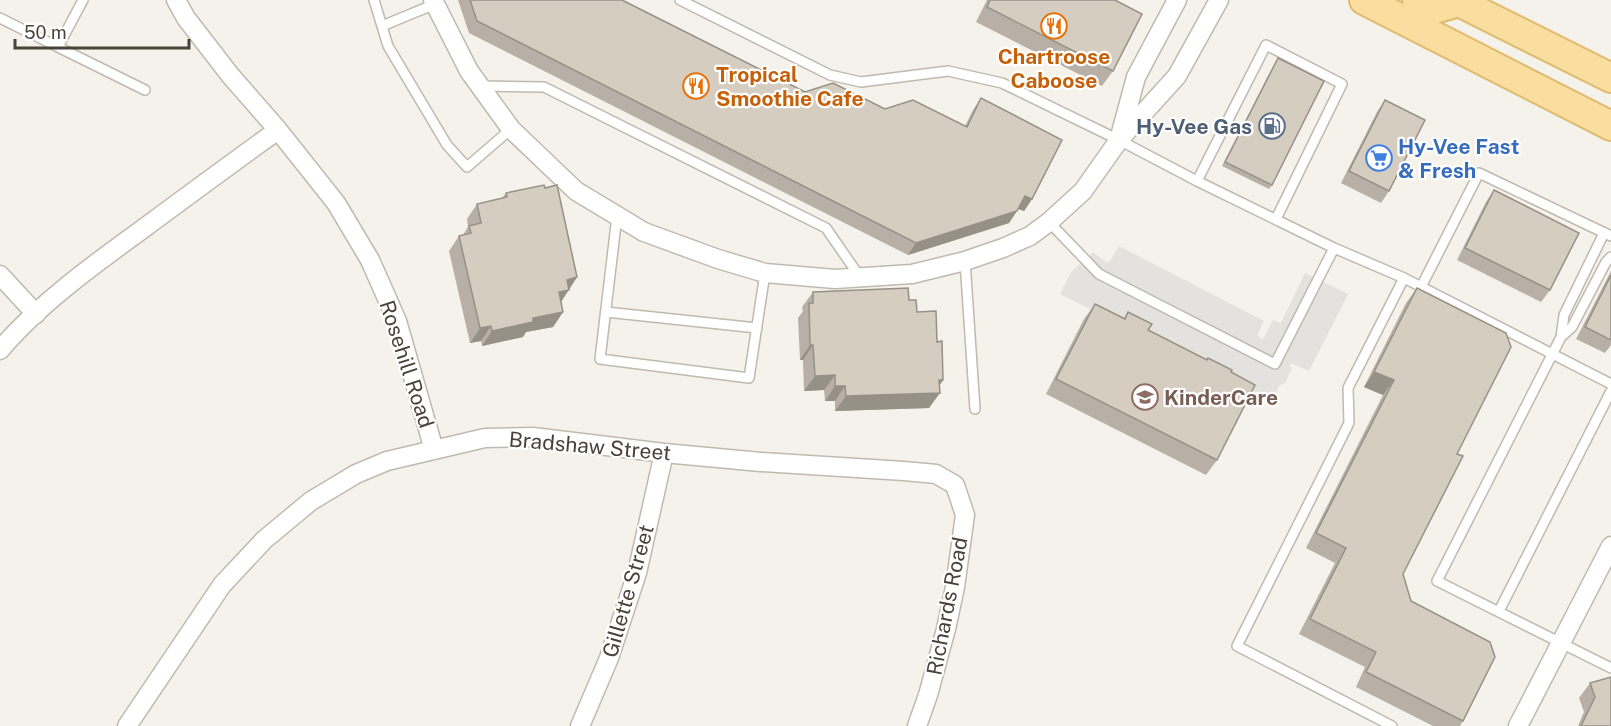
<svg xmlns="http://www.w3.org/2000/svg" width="1611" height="726" font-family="'Public Sans',sans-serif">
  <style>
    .parking { fill: #e4e2df }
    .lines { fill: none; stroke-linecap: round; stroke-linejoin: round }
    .lane-casing { stroke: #c0b9ae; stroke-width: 12 }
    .street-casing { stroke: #c0b9ae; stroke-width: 21 }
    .primary-casing { stroke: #e0bb6e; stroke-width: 32 }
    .lane { stroke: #fff; stroke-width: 9 }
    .street { stroke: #fff; stroke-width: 18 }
    .primary { stroke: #fade9f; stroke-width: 28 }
    .wall { fill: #b8b0a6 }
    .shaded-wall { fill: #969087 }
    .building { fill: #d6cdc1; stroke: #969087; stroke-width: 1.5 }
    .labels { text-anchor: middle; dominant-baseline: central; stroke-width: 4.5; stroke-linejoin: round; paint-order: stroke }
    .food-label { font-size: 21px; font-weight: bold; fill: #c56008; stroke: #fff }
    .service-label { font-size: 21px; font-weight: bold; fill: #4e5e75; stroke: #fff; text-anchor: end }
    .shop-label { font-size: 21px; font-weight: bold; fill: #366cbe; stroke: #fff; text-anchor: start }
    .street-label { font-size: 21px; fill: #494239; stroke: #fff }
    .education-label { font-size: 21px; font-weight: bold; fill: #785e54; stroke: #fff; text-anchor: start }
  </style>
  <rect width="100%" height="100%" fill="#f5f2eb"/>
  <path class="parking" d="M1119 246 1264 321 1258 334V336L1261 339 1264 338 1273 320 1281 323 1305 273 1348 294 1309 371 1291 363 1289 366 1292 368 1285 383 1280 385 1272 400 1060 294 1071 272 1093 252 1107 263 1110 261Z"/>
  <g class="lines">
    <g class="lane-casing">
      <path id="lane" d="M374 0 388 46 447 145 467 167 511 129
        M680 0 830 75 861 82 948 71 1002 83 1119 140 1197 181 1334 248 1404 278 1611 384
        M0 18 58 47 83 0
        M382 26 435 4
        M58 47 145 90
        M481 86 544 87 826 228 860 277
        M1197 181 1266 45 1342 84 1276 219
        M617 216 600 359 749 378 765 273
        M1049 222 1099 274 1275 364 1334 248
        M1604 233 1564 315 1561 337 1437 581 1611 668
        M965 261 975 409
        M1421 287 1479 173 1611 236
        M606 312 757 328
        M1561 337 1572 327 1606 262 1611 257
        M1499 611 1611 391
        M1392 726 1237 646 1349 423 1348 388 1404 278"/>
    </g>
    <g class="street-casing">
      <path id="street" d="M176 0 186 18 230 75 278 130 336 203 370 260 397 321 434 450
        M433 0 469 71 511 129 576 191 644 232 718 259 765 273 835 279 912 274 965 261 1003 248 1030 236 1049 222 1083 191 1119 140
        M1177 0 1136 77 1119 140 1177 76 1219 0
        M0 275 36 314
        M0 350C38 305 93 265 140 231 186 197 232 163 278 130
        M127 726 222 585 264 540 311 501 356 474 387 461 485 438 533 437 664 453 761 462 904 471 936 474 955 485 965 515 955 587 946 629 928 695 917 726
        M580 726 609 658 637 573 664 453
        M1518 726 1611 546"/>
    </g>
    <g class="primary-casing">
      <path id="primary" d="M1364 0 1611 126
        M1417 0 1434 9 1459 2
        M1455 0 1611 78"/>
    </g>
    <use href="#lane" class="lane"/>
    <use href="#street" class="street"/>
    <use href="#primary" class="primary"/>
  </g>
  <path class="wall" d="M458 0H622L805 92 965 126 973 110 981 98 1032 199 1024 211 1018 209 1009 223 908 255 469 33Z
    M987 0H1115L1113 71 1102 86 976 22Z
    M1278 58 1272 185 1269 189 1222 166Z
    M1385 100 1389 191 1381 203 1341 183 1377 112Z
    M1494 190 1550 290 1541 302 1457 260 1486 202Z
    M506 193 577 277 561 302 563 312 553 327 526 332 523 337 482 346 481 341 470 343 449 251 459 236 463 235 468 227 467 219 477 204 502 198Z
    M1611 271V345L1605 353 1576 339Z
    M1417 288 1457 454 1403 574 1411 601 1463 721 1460 726H1433L1356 687 1365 667 1299 634 1335 563 1306 548 1383 395 1364 387 1406 303Z
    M813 292 909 300 937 342 943 380 940 385 929 408 835 411V401H825L824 390 804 391 803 360H800L798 318 803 311 802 307Z
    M1095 304 1124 318 1128 312 1148 330 1231 372 1217 460 1206 475 1046 394 1084 319Z
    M1590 683 1611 726H1578L1584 712 1579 698Z"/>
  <path class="shaded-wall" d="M1025 196 1032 199 1024 211 1016 208Z
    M1017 211 1009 223 908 255 916 243Z
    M577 277 559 305 548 307 567 280Z
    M563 312 553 327 526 332 523 337 482 346 492 331 533 318Z
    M491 326 481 341 470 343 480 328Z
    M810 345H813L803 360H800Z
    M1374 372 1394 380 1383 395 1364 387Z
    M835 375 824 390 804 391 815 376Z
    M939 380H943L934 393H940L929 408 835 411 846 396Z
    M835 386H845L835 401H825Z"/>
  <path class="building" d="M470 0H622L805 92 833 83 885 109 913 100 967 127 981 98 1062 140 1032 199 1025 196 1017 211 916 243 477 21Z
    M990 0H1115L1142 14 1113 71 987 7Z
    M1278 58 1324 81 1272 185 1225 162Z
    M1385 100 1425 120 1389 191 1349 171Z
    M544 185 545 188 557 185 577 277 567 280 569 290 559 292 563 312 533 318V322L492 331 491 326 480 328 459 236 471 233 469 226 481 223 477 204 507 197 506 193Z
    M1494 190 1579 233 1550 290 1465 248Z
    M1611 275V340L1585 327Z
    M908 288 909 300H916L917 312 936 311 937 342 942 341 943 380H939L940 393 846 396 845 386H835V375L815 376 813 345H810L809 303H813V292Z
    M1417 288 1506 333 1511 347 1457 454 1463 456 1403 574 1411 601 1490 642 1495 657 1463 721 1366 672 1376 652 1310 619 1346 548 1316 533 1394 380 1374 372Z
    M1095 304 1125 319 1128 312 1152 324 1148 330 1207 360 1208 358 1232 370 1231 372 1255 385 1217 460 1056 379Z
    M1611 677V726H1581L1595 697 1590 683Z"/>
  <defs>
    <g id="restaurant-ring" transform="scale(1.35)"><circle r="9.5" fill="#fff" stroke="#e8710a" stroke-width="1.5"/><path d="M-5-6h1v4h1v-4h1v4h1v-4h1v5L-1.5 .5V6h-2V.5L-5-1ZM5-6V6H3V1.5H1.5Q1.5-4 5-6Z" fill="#e8710a"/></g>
    <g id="fuel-ring" transform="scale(1.35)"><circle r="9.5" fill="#fff" stroke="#5c6f8a" stroke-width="1.5"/><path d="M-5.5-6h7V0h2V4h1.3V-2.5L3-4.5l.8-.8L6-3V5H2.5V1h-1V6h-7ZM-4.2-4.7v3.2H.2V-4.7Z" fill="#5c6f8a"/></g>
    <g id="supermarket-ring" transform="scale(1.35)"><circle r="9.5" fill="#fff" stroke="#3f7fe0" stroke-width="1.5"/><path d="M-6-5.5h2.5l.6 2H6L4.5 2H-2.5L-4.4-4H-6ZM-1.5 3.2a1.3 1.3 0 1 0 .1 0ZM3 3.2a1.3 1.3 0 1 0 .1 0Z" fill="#3f7fe0"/></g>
    <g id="school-ring" transform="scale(1.35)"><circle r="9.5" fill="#fff" stroke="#8d6e63" stroke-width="1.5"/><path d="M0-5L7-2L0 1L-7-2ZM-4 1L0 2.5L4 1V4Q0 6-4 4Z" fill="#8d6e63"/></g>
  </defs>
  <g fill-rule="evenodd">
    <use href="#restaurant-ring" x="1054" y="26"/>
    <use href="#restaurant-ring" x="696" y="86"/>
    <use href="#fuel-ring" x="1272" y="126"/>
    <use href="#supermarket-ring" x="1379" y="158"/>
    <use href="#school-ring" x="1145" y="397"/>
  </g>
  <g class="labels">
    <g class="food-label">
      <text x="1054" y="56">Chartroose<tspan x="1054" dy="24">Caboose</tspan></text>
      <text x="716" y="74" text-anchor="start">Tropical<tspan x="716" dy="24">Smoothie Cafe</tspan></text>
    </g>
    <g class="service-label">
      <text x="1252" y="126">Hy-Vee Gas</text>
    </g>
    <g class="shop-label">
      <text x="1398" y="146">Hy-Vee Fast<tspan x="1398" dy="24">&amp; Fresh</tspan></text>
    </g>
    <g class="street-label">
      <text transform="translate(407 364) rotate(72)">Rosehill Road</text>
      <text transform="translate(590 446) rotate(5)">Bradshaw Street</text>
      <text transform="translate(628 591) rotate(-74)">Gillette Street</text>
      <text transform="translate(947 606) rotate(-79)">Richards Road</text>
    </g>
    <g class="education-label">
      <text x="1164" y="397">KinderCare</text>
    </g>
  </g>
  <path d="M15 39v9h174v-9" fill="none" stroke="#494239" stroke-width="3"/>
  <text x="24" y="39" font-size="18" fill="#494239" stroke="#ffffff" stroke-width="4.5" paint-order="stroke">50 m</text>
</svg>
